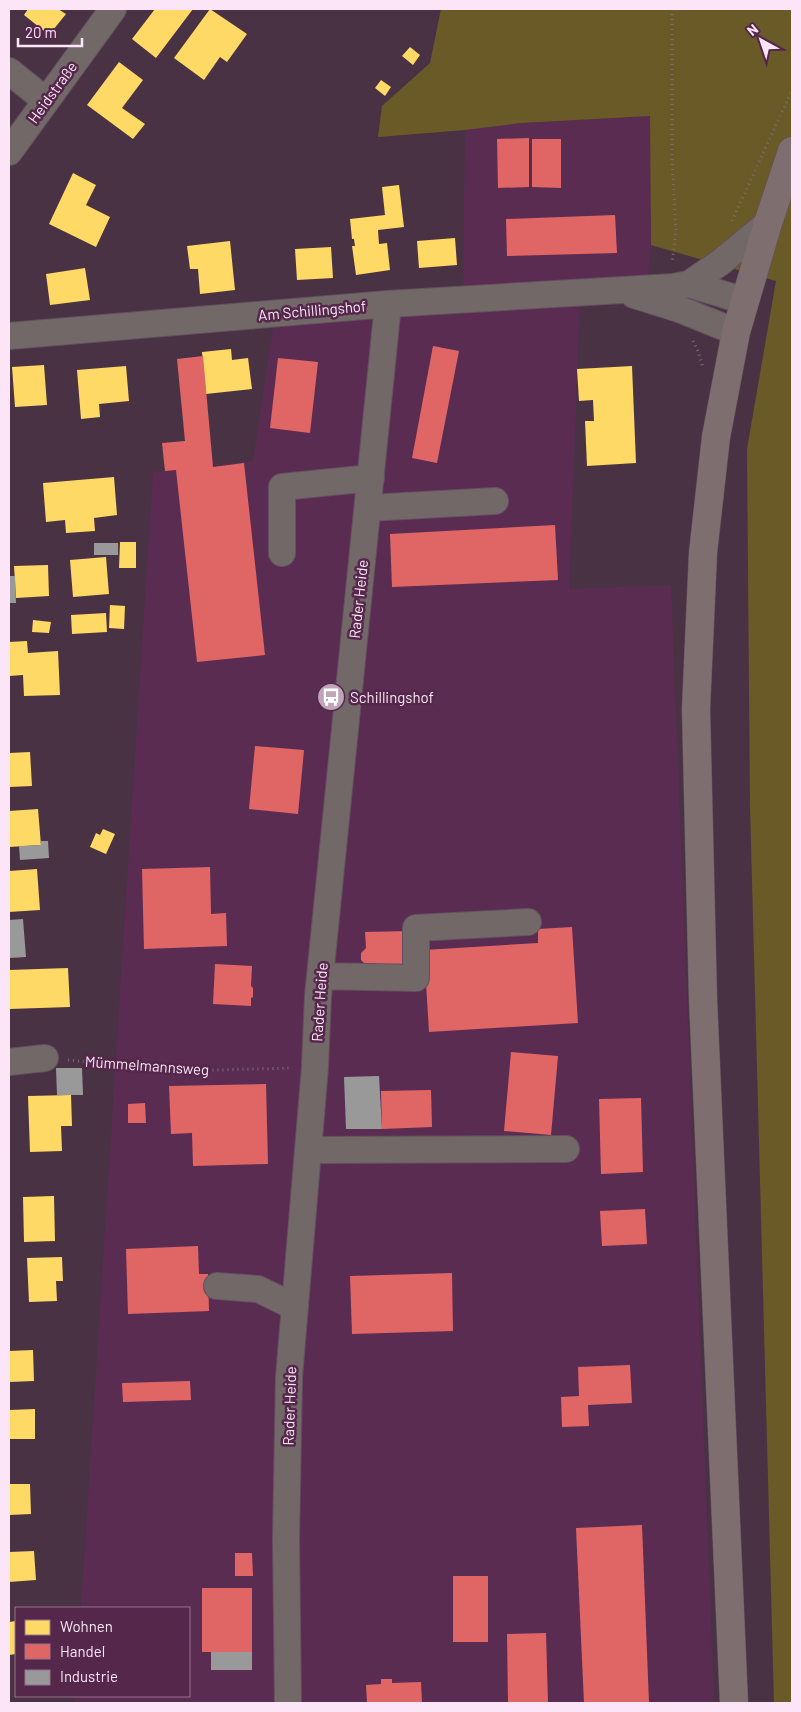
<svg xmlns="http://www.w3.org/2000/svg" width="801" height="1712" font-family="Barlow,sans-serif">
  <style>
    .built { fill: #5b2c52 }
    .green { fill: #6a5a28 }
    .homes { fill: #ffd966 }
    .shops { fill: #e06666 }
    .industry { fill: #999 }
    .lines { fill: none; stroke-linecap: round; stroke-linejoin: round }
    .minor-casing { stroke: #645060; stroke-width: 28 }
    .major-casing { stroke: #645060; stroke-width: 29 }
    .path { stroke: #7a6d72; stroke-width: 3; stroke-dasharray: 1 4; stroke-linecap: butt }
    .minor { stroke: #736868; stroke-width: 26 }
    .major { stroke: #7f6e70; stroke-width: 28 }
    .labels { text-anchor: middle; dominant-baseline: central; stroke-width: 5; stroke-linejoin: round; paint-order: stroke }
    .street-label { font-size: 15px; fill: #fce5f6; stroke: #54274b }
    .poi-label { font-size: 15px; fill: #fce5f6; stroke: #54274b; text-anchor: start }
  </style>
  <rect width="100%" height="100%" fill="#4a3245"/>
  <path class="built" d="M650 116 651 245 645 308 618 298 580 301 569 589 671 585 714 1703H75V1696H189V1608H81L153 472 253 461 276 307 463 293 465 130 521 123Z"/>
  <path class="green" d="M441 9H792V1703H774L750 806 747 449 776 281 651 245 650 116 521 123 465 130 378 137 382 106 430 63Z"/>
  <path class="homes" d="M28 9H58L66 14 49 35 24 15Z
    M155 9H193L156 58 132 39Z
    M210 9 247 34 227 62 220 57 204 80 174 58Z
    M410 47 420 55 413 65 402 56Z
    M119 62 143 80 122 108 145 124 133 139 87 105Z
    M381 80 391 87 385 96 375 88Z
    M73 173 96 185 86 205 110 217 96 247 49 224Z
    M399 185 404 227 378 230 379 244 387 243 390 270 356 275 352 246H355L354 239H352L350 219 385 215 382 187Z
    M455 238 457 265 419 268 417 241Z
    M230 241 235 290 200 294 198 269H190L187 246Z
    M331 247 333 278 297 280 295 249Z
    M85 268 90 300 50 305 46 274Z
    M231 349 232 360 248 358 252 389 206 394 202 352Z
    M44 365 47 405 15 407 12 367Z
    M126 366 129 401 99 404 100 417 81 419 77 370Z
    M632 366 636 463 587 466 585 421H594L593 400 579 401 577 369Z
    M114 477 117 515 94 518 95 531 66 533 65 520 46 522 43 483Z
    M120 542H136V568H119Z
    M106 557 109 594 73 597 70 560Z
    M48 565 49 596 16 598 14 566Z
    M110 605 125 606 124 629 109 628Z
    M106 613 107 632 72 634 71 615Z
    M33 620 51 622 49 633 32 632Z
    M27 641 28 653 58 651 60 695 24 696 23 675 9 676V642Z
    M30 752 32 786 9 787V753Z
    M38 809 41 845 9 847V811Z
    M103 829 115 834 106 854 90 847 96 833 100 835Z
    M37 869 40 910 9 912V871Z
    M68 968 70 1007 9 1009V970Z
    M71 1095 72 1126H61L62 1151 30 1152 28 1096Z
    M54 1196 55 1241 24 1242 23 1197Z
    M62 1257 63 1281H56L57 1301 29 1302 27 1258Z
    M33 1350 34 1381 9 1382V1351Z
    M35 1409V1439H9V1410Z
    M9 1484H30L31 1514 9 1515Z
    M34 1551 36 1580 9 1582V1552Z
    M16 1621V1654L9 1655V1622Z"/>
  <path class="shops" d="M529 138V187L498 188 497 139Z
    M532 139H561V188L532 187Z
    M615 215 617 253 507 256 506 219Z
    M433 346 459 351 437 463 412 458Z
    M203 356 213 467 244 463 265 655 197 662 176 470 165 471 162 443 185 441 177 359Z
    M278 358 318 362 310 433 270 428Z
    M555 525 558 580 392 587 390 534Z
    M255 746 304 750 298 814 249 809Z
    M210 867 211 914 226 913 227 946 144 949 142 869Z
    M572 927 578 1023 429 1032 424 950 538 943V929Z
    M409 931 410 971 366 965 361 960V953L366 948 365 932Z
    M215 964 252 966 251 986 253 988V997L251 998V1006L213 1004Z
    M511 1052 558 1056 551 1135 504 1131Z
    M266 1084 268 1164 193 1166 192 1133 171 1134 169 1086Z
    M431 1090 432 1127 382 1129 381 1091Z
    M641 1098 643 1172 601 1174 599 1099Z
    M145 1103 146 1123H128V1104Z
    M645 1209 647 1244 602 1246 600 1211Z
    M198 1246 199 1274H208L209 1311 128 1314 126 1249Z
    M452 1273 453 1331 352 1334 350 1276Z
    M630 1365 632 1403 588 1405 589 1426 562 1427 561 1397 579 1396 578 1367Z
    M190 1381 191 1400 123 1402 122 1383Z
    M642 1525 649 1703H584L576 1528Z
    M235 1553H252L253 1576H235Z
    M453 1576H488V1642H453Z
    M202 1588H252V1652H202Z
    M546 1633 548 1703H508L507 1634Z
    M381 1679H392V1683L421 1682 422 1703H367L366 1685 381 1684Z"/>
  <path class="industry" d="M94 543H118V555H94Z
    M9 576H15L16 603H9Z
    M40 841H48L49 858 20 860 19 846 41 845Z
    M23 919 26 957 9 958V920Z
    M56 1068H82L83 1095H57Z
    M379 1076 382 1129H346L344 1077Z
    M211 1652H252V1670H211Z"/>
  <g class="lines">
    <g class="minor-casing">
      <path id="minor" d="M9 71 45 100
        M9 152 113 9
        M689 284 745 301
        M634 295 679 309 736 332
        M9 336 388 304 673 287 689 284 721 262 768 223
        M368 508 495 501
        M282 553V487L371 478
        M320 976 416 978V928L528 922
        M9 1062 45 1058
        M308 1150 566 1149
        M217 1286 258 1289 295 1307
        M288 1703 286 1539 289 1377 315 1067 318 996 388 304"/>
    </g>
    <g class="major-casing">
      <path id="major" d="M734 1703 703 999 696 709 703 553 716 437 736 332 768 223 792 151"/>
    </g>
    <path class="path" d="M672 9V159L676 230 672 263
      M732 221 792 90
      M693 341 698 351 703 368
      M68 1060 184 1071 291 1068"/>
    <use href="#minor" class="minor"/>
    <use href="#major" class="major"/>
  </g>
  <defs>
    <g id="bus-disc" transform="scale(1.4375)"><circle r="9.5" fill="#bea6b8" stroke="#54274b"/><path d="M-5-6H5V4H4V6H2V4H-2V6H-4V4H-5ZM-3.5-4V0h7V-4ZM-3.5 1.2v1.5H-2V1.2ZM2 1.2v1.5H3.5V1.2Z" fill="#fff"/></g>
  </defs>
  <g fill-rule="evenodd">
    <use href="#bus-disc" x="331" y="697"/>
  </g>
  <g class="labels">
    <g class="street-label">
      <text transform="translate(52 92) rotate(-54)">Heidstraße</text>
      <text transform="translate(312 310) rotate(-5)">Am Schillingshof</text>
      <text transform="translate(358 599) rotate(-84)">Rader Heide</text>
      <text transform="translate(319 1002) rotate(-86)">Rader Heide</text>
      <text transform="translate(147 1065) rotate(4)">Mümmelmannsweg</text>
      <text transform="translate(289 1406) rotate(-88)">Rader Heide</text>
    </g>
    <g class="poi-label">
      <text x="350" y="697">Schillingshof</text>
    </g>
  </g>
  <rect width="801" height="1712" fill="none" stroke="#fce5f6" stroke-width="20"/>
  <rect x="15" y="1607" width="175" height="90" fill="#54274b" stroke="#97738f"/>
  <rect x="25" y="1620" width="25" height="15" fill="#ffd966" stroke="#97738f"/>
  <text x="60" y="1632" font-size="15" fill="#fce5f6">Wohnen</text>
  <rect x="25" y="1644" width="25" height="15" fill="#e06666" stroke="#97738f"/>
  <text x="60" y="1657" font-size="15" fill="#fce5f6">Handel</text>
  <rect x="25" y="1670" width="25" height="15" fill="#999999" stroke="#97738f"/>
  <text x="60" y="1682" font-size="15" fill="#fce5f6">Industrie</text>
  <g transform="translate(761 40) rotate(320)" stroke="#54274b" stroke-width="4" paint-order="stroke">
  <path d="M0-4L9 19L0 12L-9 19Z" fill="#fce5f6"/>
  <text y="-8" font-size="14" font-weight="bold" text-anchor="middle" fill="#fce5f6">N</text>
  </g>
  <path d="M18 38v8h64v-8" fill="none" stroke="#fce5f6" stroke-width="2.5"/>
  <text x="25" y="38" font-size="15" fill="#fce5f6" stroke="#54274b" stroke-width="4" paint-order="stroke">20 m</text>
</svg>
